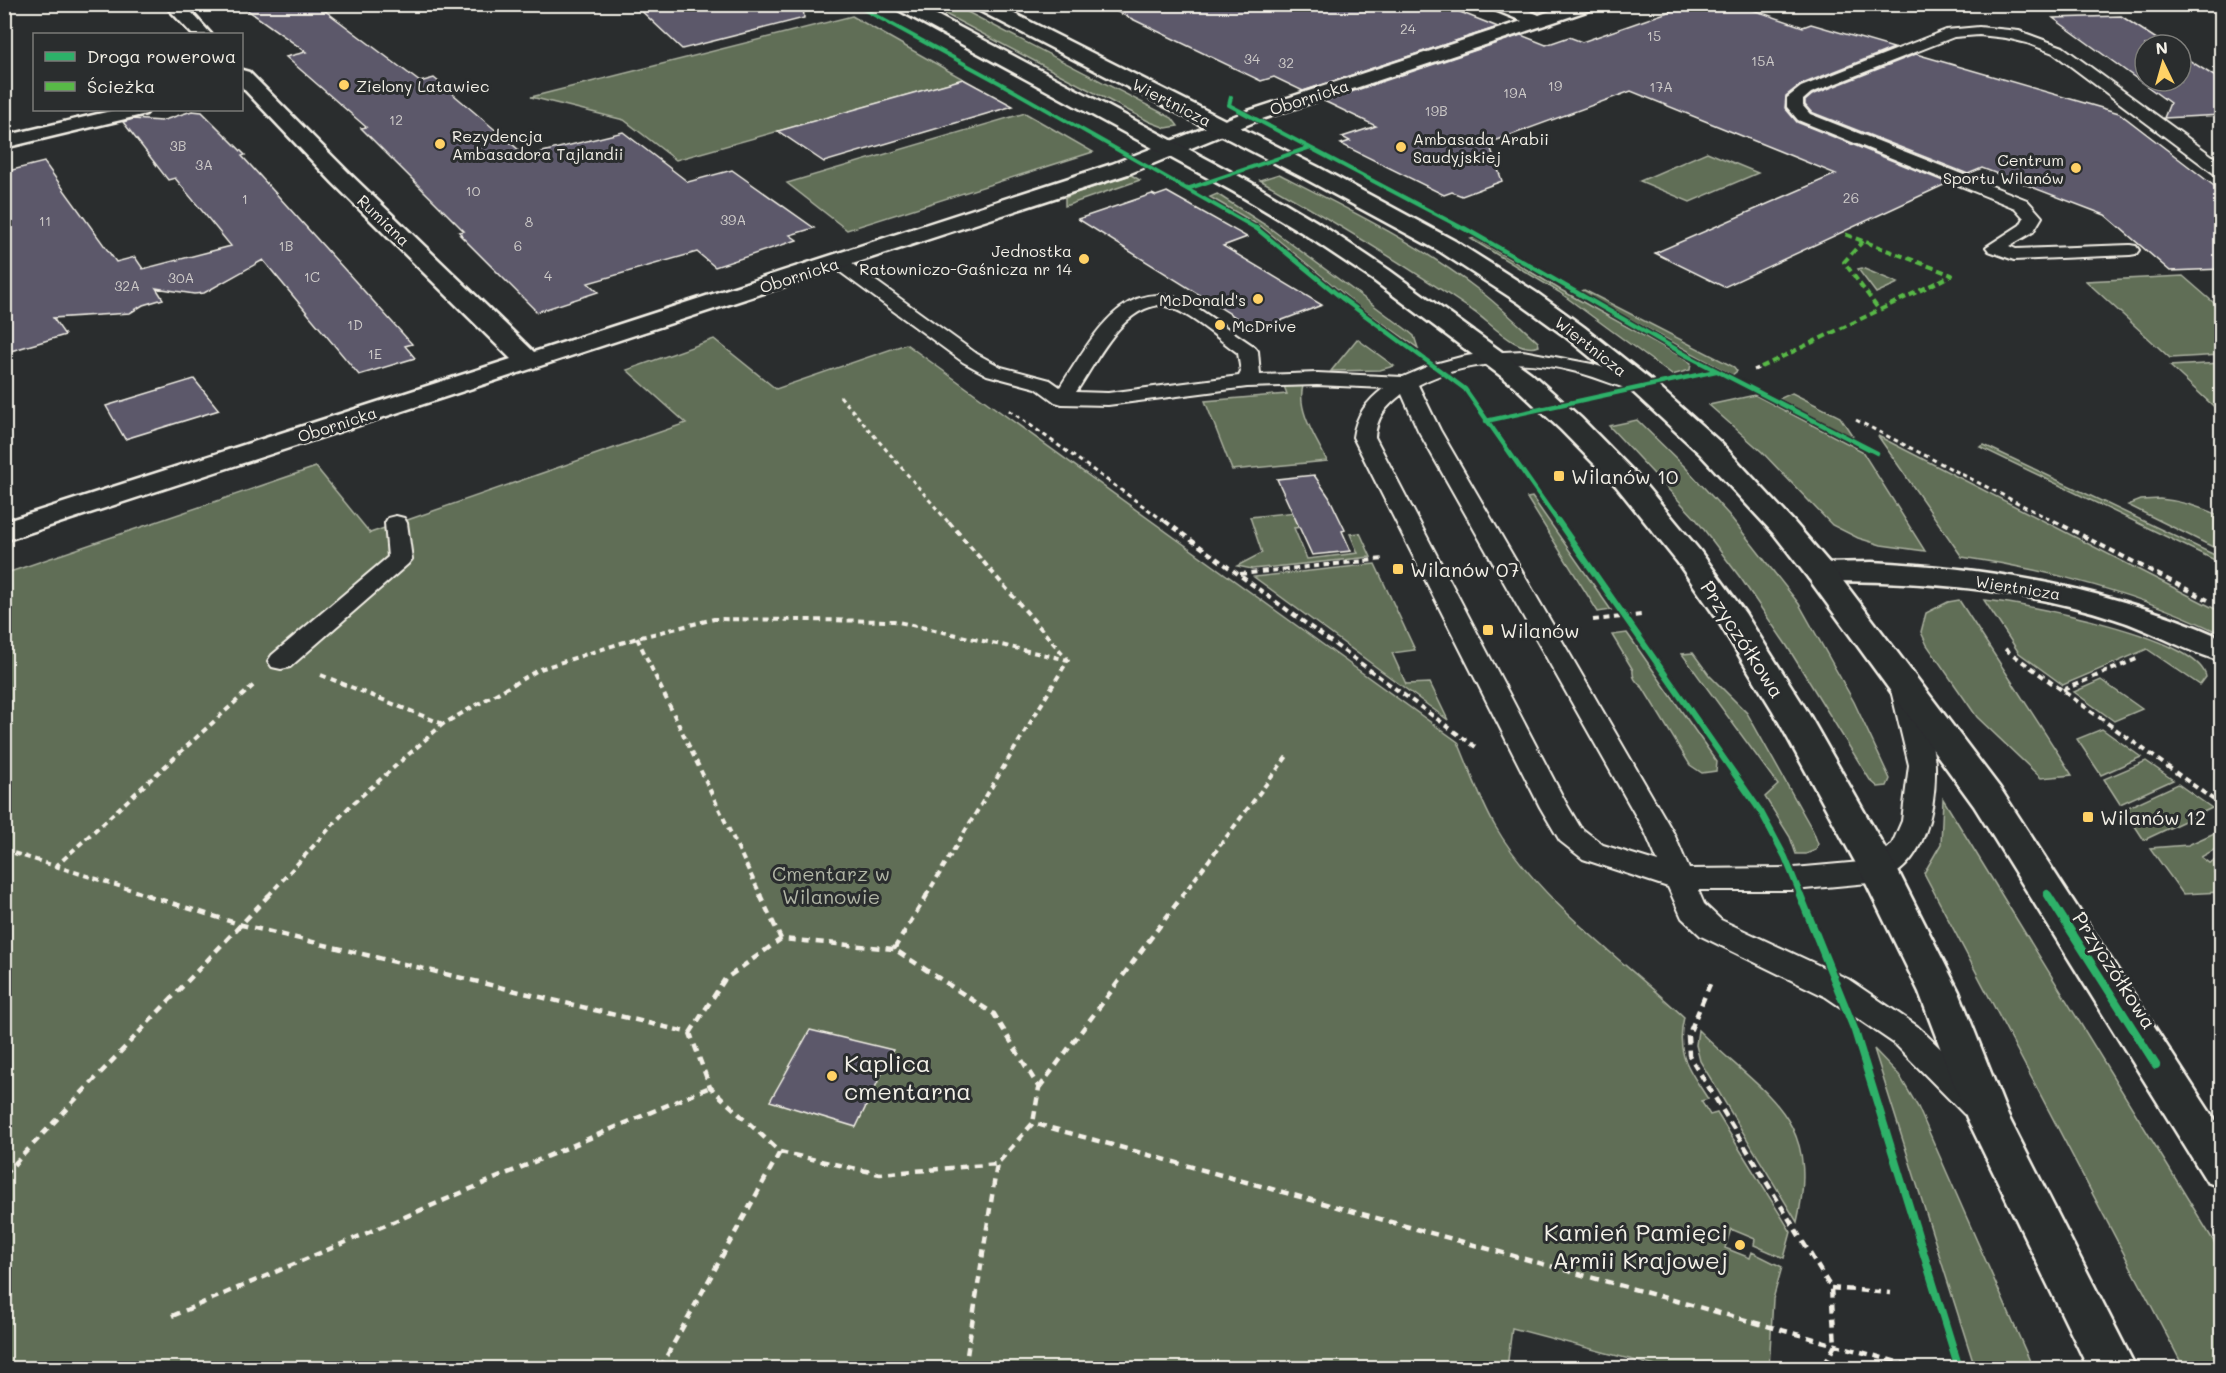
<svg xmlns="http://www.w3.org/2000/svg" width="2226" height="1373" font-family="Mali,sans-serif">
  <style>
    .green { fill: #616e56; stroke: #aab09f; stroke-width: 1.5 }
    .building { fill: #5b596b; stroke: #f4f1e8; stroke-width: 1.5 }
    .lines { fill: none; stroke-linecap: round; stroke-linejoin: round }
    .service-casing { stroke: #f4f1e8; stroke-width: 4 }
    .minor-casing { stroke: #f4f1e8; stroke-width: 5 }
    .secondary-casing { stroke: #f4f1e8; stroke-width: 5 }
    .path-far2 { stroke: #f4f1e8; stroke-width: 3; stroke-dasharray: 4.5 4; stroke-linecap: butt }
    .path-far1 { stroke: #f4f1e8; stroke-width: 4; stroke-dasharray: 6 4.5; stroke-linecap: butt }
    .path { stroke: #f4f1e8; stroke-width: 4.5; stroke-dasharray: 8 6; stroke-linecap: butt }
    .service { fill: #2a2d2e; fill-rule: evenodd }
    .minor { fill: #2a2d2e; fill-rule: evenodd }
    .secondary { fill: #2a2d2e; fill-rule: evenodd }
    .quiet { stroke: #58b947; stroke-width: 4; stroke-dasharray: 7 4; stroke-linecap: butt }
    .cycleway-far3-casing { stroke: #2a2d2e; stroke-width: 6 }
    .cycleway-far2-casing { stroke: #2a2d2e; stroke-width: 8 }
    .cycleway-far1-casing { stroke: #2a2d2e; stroke-width: 10 }
    .cycleway-casing { stroke: #2a2d2e; stroke-width: 11 }
    .cycleway-far3 { stroke: #2db169; stroke-width: 4 }
    .cycleway-far2 { stroke: #2db169; stroke-width: 4.5 }
    .cycleway-far1 { stroke: #2db169; stroke-width: 6 }
    .cycleway { stroke: #2db169; stroke-width: 8 }
    .poi-dot { fill: #ffd166; stroke: #2a2d2e; stroke-width: 2 }
    .labels { text-anchor: middle; dominant-baseline: central; stroke-width: 6; stroke-linejoin: round; paint-order: stroke }
    .far-number-label { font-size: 14px; fill: #cecbc9 }
    .far-poi-label { font-size: 16px; fill: #f4f1e8; stroke: #2a2d2e; text-anchor: start }
    .far-street-label { font-size: 16px; fill: #f4f1e8; stroke: #2a2d2e }
    .poi-label { font-size: 20px; fill: #f4f1e8; stroke: #2a2d2e; text-anchor: start }
    .street-label { font-size: 20px; fill: #f4f1e8; stroke: #2a2d2e }
    .park-label { font-size: 20px; fill: #b2b6a6; stroke: #2a2d2e }
    .near-poi-label { font-size: 24px; fill: #f4f1e8; stroke: #2a2d2e; text-anchor: start }
  </style>
  <rect width="100%" height="100%" fill="#2a2d2e"/>
  <filter id="ink" filterUnits="userSpaceOnUse"><feTurbulence type="fractalNoise" baseFrequency=".0167" numOctaves="2"/><feDisplacementMap in="SourceGraphic" scale="12" xChannelSelector="R" yChannelSelector="G"/><feConvolveMatrix kernelMatrix="1 2 1 2 8 2 1 2 1" color-interpolation-filters="sRGB"/></filter>
  <g filter="url(#ink)">
    <path class="green" d="M928 5H954L1172 118 1178 126 1166 128 1150 122Z
      M852 16 963 79 676 160 624 120 531 97Z
      M1025 113 1093 152 847 230 787 183Z
      M1707 152 1758 173 1690 202 1640 181Z
      M1279 174C1348 209 1419 244 1480 291 1501 307 1519 325 1538 342L1539 346C1518 355 1490 322 1473 311 1404 264 1333 221 1260 180Z
      M1131 175 1140 180 1065 206V198L1073 194Z
      M1217 194 1267 226 1407 330 1414 336 1418 348 1357 305 1262 227 1210 197Z
      M1475 238 1559 289 1682 357 1691 363 1690 370 1672 375 1559 292 1471 239Z
      M1862 268 1898 283 1876 293 1858 269Z
      M2183 276 2221 309V355L2170 358 2086 281Z
      M1584 290 1734 367 1737 371 1732 375 1580 292Z
      M714 339 776 389 906 344 1458 742C1470 770 1480 800 1495 826 1538 900 1622 959 1684 1017 1675 1055 1689 1069 1708 1099L1701 1101 1710 1115 1717 1113 1791 1232 1784 1258 1754 1245 1755 1239 1731 1229 1725 1248 1750 1258 1752 1252 1782 1267 1773 1299 1769 1368H1663L1512 1328 1507 1368H5L4 574 316 467 370 533 686 423 627 370Z
      M1357 339 1394 366 1380 370 1331 371Z
      M2221 363V413L2170 366Z
      M1284 386H1303C1296 410 1317 440 1327 461L1232 470 1205 401 1287 394Z
      M1792 393 1840 417 1854 438 1779 399Z
      M1755 395 1862 451 1925 551 1881 545 1858 538 1832 525 1762 452 1709 405Z
      M1637 420 1686 468 1729 515 1799 604 1854 702 1890 779 1887 786 1878 787 1870 780 1787 646 1742 580 1696 519 1609 426Z
      M1878 436 2221 612V634C2145 595 2046 569 1962 557Z
      M1984 445 2221 558V563L1980 447Z
      M1532 497 1611 610 1598 612 1527 498Z
      M2160 499C2182 501 2202 507 2221 517V551L2128 505 2141 500Z
      M1306 511 1312 526 1294 528 1307 559 1358 553 1350 534 1360 533 1371 557 1252 569 1237 566 1262 553 1250 517Z
      M1375 564 1415 650 1392 653 1406 684 1430 683 1448 720 1254 577Z
      M1959 600 2072 775 2041 778 1977 717 1927 645 1921 632 1926 613 1948 602Z
      M1984 600C2022 603 2200 637 2206 677L2200 685 2147 649 2063 685 2019 653Z
      M1627 633 1717 762 1716 771 1702 773 1690 765 1643 688C1637 682 1632 679 1633 670L1612 635Z
      M1693 653 1709 675 1747 713 1813 831 1818 844 1816 850 1806 854H1796L1790 837 1765 797 1778 785 1682 654Z
      M2101 680 2142 709 2114 721 2074 692Z
      M2102 729 2141 757 2101 775 2077 739Z
      M2146 761 2173 780 2120 804 2104 779Z
      M2178 784 2212 808 2144 840 2124 809Z
      M1943 799 2221 1253V1368H2184L1924 873 1941 844Z
      M2221 830V846L2201 857 2209 863 2221 857V868L2214 872 2221 878V892L2183 894 2150 848 2188 845Z
      M1698 1030C1764 1096 1822 1115 1797 1222L1700 1061 1696 1045Z
      M1874 1049 1899 1075 1918 1107 2033 1368H1975Z"/>
    <path class="building" d="M239 4H316L420 82 434 78 526 156 623 132 688 182 732 170 814 228 790 235 797 240 715 267 697 252 588 283 598 292 537 312 460 235H462L459 232 464 231 361 128 366 127 286 57 306 52Z
      M634 4H803L804 18 682 49Z
      M1101 4H1440L1498 27 1303 91 1274 77 1261 81Z
      M1691 4H1736L1803 27 1811 24 1894 48 1800 85 1786 96 1785 108 1797 122 1948 183 1724 287 1655 253 1836 174 1631 91 1489 143 1502 181 1462 196 1452 192 1444 195 1341 144 1350 141 1342 137 1376 126 1324 101 1521 35 1546 45 1569 37 1582 42Z
      M2121 16 2166 45H2145V81H2181V55L2222 81V115L2164 118 2170 103 2053 18Z
      M1916 54 2119 113 2222 192V269L2170 271 2105 215 1982 168 1968 174 1811 112 1805 105V101L1812 95Z
      M963 79 1013 106 824 162 778 131Z
      M192 111 202 112 245 155 242 156 412 344 405 346 415 358 359 375 263 260 204 293 194 294 156 288 163 299 143 305 130 313 53 318 65 335 4 353V172L44 162 116 262 135 257 143 269 231 246 175 178 168 180 123 122 133 119 161 121Z
      M1167 192 1247 237 1223 246 1322 305 1256 330 1078 219 1152 194 1156 196Z
      M194 379 219 410 125 439 106 406Z
      M1314 475 1329 497 1345 530 1342 531 1351 551 1312 555 1277 479Z
      M810 1030 893 1050 856 1127 770 1101Z"/>
    <g class="lines">
      <g class="service-casing">
        <path id="service" d="M1979 27 2019 31 2063 47 2222 163V176L2216 175 2053 53 2027 43 2006 38 1979 35 1954 37 1811 93 1803 100V106L1810 114 2027 200 2042 217 2033 232 2009 246 2016 249 2130 245 2136 246 2139 250 2136 254 2130 255 2014 260 1989 251 1986 247 2020 225 2024 218 2015 208 1798 120 1787 107V98L1801 87 1946 30Z
          M838 256 844 258 977 354 1001 367 1050 380 1060 387C1091 341 1123 271 1190 303L1255 347 1258 351 1260 375 1317 373 1403 377 1431 365 1461 357 1484 353 1523 351 1592 364 1650 383 1653 387 1650 391 1643 393C1621 388 1599 378 1577 372 1525 358 1466 360 1418 385L1440 430 1674 834 1689 869 1794 868 1872 861 1892 844 1902 821 1909 765 1890 686 1894 680 1903 678 1912 680 1916 686C1921 707 1935 747 1935 766 1936 809 1925 867 1879 882L1794 890H1698L1704 904 1721 920 1848 979 1917 1026 1988 1094 1992 1104 1988 1114 1976 1118 1964 1114 1895 1044 1826 997 1701 936 1682 918 1668 887 1583 859 1560 841 1540 807 1353 437C1356 415 1367 401 1384 388L1317 385 1247 387 1108 405 1062 404 1055 402 1036 388 987 375 963 362 832 266 829 262 832 258ZM1159 305C1183 306 1219 340 1238 353L1241 372 1239 376 1108 393 1076 392C1097 362 1119 310 1159 305ZM1402 394 1418 430 1646 834 1658 862 1603 845 1580 827 1567 805 1375 437C1377 416 1386 407 1402 394Z
          M396 516 404 518 407 523 412 559 408 564 290 667 281 669 272 667 268 661 272 655 388 557 385 523 388 518Z"/>
      </g>
      <g class="minor-casing">
        <path id="minor" d="M164 4H184L211 34H192Z
          M1487 4H1513L1539 15 1570 4H1599L1596 8 1259 120 1128 174 4 541V522L511 359 333 183 242 87V70L249 72 349 173 534 352 1112 164 1245 112 1522 21 1490 8Z
          M115 110H149L146 114 4 148V136Z
          M1872 562C1993 568 2110 588 2222 638V661C2186 652 2151 630 2115 619 2019 588 1920 581 1820 581L1809 579 1805 572 1809 565 1820 563Z"/>
      </g>
      <g class="secondary-casing">
        <path id="secondary" d="M892 4H916L1250 182 1317 222 1389 270 1531 373 1581 418 1636 474 1700 551 1745 613 1807 711 1898 871 1959 992 2008 1116 2136 1368H2088L1967 1118 1919 992 1860 871 1773 711 1715 616 1678 563 1616 486 1561 430 1513 385 1373 280 1301 232 1234 192 895 8Z
          M971 4H995L1318 167 1455 241 1537 293 1584 327 1652 381 1720 442 1794 522 1831 565 2000 788 2222 1131V1188L2207 1182 1974 806 1809 579 1774 534 1700 454 1634 393 1566 337 1519 303 1439 251 1302 177 974 8Z"/>
      </g>
      <path class="path-far2" d="M1754 370 1761 367
        M840 396 949 523
        M1009 410 1167 523
        M1856 420 2057 523"/>
      <path class="path-far1" d="M1165 521 1477 748
        M2054 521 2208 600
        M1240 574 1384 559
        M1593 620 1641 615
        M637 638 761 896
        M2005 649 2222 806
        M321 675 443 724
        M2063 690 2139 658
        M4 850 151 896
        M55 867 256 683
        M268 896 349 807 443 724 540 669 637 638 714 619 894 621 1068 660
        M926 896 1068 660 948 521
        M1182 896 1288 755"/>
      <path class="path" d="M146 895 242 925 690 1033 710 1087 780 1152 880 1174 997 1164 1033 1123 1919 1368
        M760 895 781 939
        M894 949 927 895
        M1710 984 1688 1036 1689 1055 1831 1288 1835 1345 1823 1368
        M690 1033 725 979 781 939 894 949 994 1014 1039 1088 1033 1123
        M1039 1088 1183 895
        M4 1175 269 895
        M1831 1288 1891 1293
        M172 1316 710 1087
        M660 1368 780 1152
        M965 1368 997 1164"/>
      <use href="#service" class="service"/>
      <use href="#minor" class="minor"/>
      <use href="#secondary" class="secondary"/>
      <path class="quiet" d="M1863 241 1844 262 1879 310
        M1761 367 1952 275 1842 233"/>
      <g class="cycleway-far3-casing">
        <path id="cycleway-far3" d="M854 4 998 82 1259 230
          M1231 97 1229 105 1466 230
          M1187 189 1308 148"/>
      </g>
      <g class="cycleway-far2-casing">
        <path id="cycleway-far2" d="M1256 228 1343 299 1465 389 1559 523
          M1464 228 1686 355 1877 453
          M1486 421 1716 371"/>
      </g>
      <g class="cycleway-far1-casing">
        <path id="cycleway-far1" d="M1558 521 1761 812 1785 857 1801 896
          M2047 893 2049 896"/>
      </g>
      <g class="cycleway-casing">
        <path id="cycleway" d="M1800 895 1855 1031 1959 1368
          M2048 895 2156 1065"/>
      </g>
      <use href="#cycleway-far3" class="cycleway-far3"/>
      <use href="#cycleway-far2" class="cycleway-far2"/>
      <use href="#cycleway-far1" class="cycleway-far1"/>
      <use href="#cycleway" class="cycleway"/>
    </g>
  </g>
  <g class="poi-dot">
    <circle cx="344" cy="85" r="6"/>
    <circle cx="440" cy="144" r="6"/>
    <circle cx="1401" cy="147" r="6"/>
    <circle cx="2076" cy="168" r="6"/>
    <circle cx="1084" cy="259" r="6"/>
    <circle cx="1258" cy="299" r="6"/>
    <circle cx="1220" cy="325" r="6"/>
    <rect x="1553" y="470" width="12" height="12" rx="3"/>
    <rect x="1392" y="563" width="12" height="12" rx="3"/>
    <rect x="1482" y="624" width="12" height="12" rx="3"/>
    <rect x="2082" y="811" width="12" height="12" rx="3"/>
    <circle cx="832" cy="1076" r="6"/>
    <circle cx="1740" cy="1245" r="6"/>
  </g>
  <g class="labels">
    <g class="far-number-label">
      <text x="1408" y="28">24</text>
      <text x="1654" y="35">15</text>
      <text x="1252" y="58">34</text>
      <text x="1763" y="60">15A</text>
      <text x="1286" y="62">32</text>
      <text x="1555" y="85">19</text>
      <text x="1661" y="86">17A</text>
      <text x="1515" y="92">19A</text>
      <text x="1436" y="110">19B</text>
      <text x="396" y="119">12</text>
      <text x="178" y="145">3B</text>
      <text x="204" y="164">3A</text>
      <text x="473" y="190">10</text>
      <text x="1851" y="197">26</text>
      <text x="245" y="198">1</text>
      <text x="733" y="219">39A</text>
      <text x="45" y="220">11</text>
      <text x="529" y="221">8</text>
      <text x="286" y="245">1B</text>
      <text x="518" y="245">6</text>
      <text x="548" y="275">4</text>
      <text x="312" y="276">1C</text>
      <text x="181" y="277">30A</text>
      <text x="127" y="285">32A</text>
      <text x="355" y="324">1D</text>
      <text x="375" y="353">1E</text>
    </g>
    <g class="far-poi-label">
      <text x="356" y="85">Zielony Latawiec</text>
      <text x="452" y="135">Rezydencja<tspan x="452" dy="18">Ambasadora Tajlandii</tspan></text>
      <text x="1413" y="138">Ambasada Arabii<tspan x="1413" dy="18">Saudyjskiej</tspan></text>
      <text x="2064" y="159" text-anchor="end">Centrum<tspan x="2064" dy="18">Sportu Wilanów</tspan></text>
      <text x="1072" y="250" text-anchor="end">Jednostka<tspan x="1072" dy="18">Ratowniczo-Gaśnicza nr 14</tspan></text>
      <text x="1246" y="299" text-anchor="end">McDonald's</text>
      <text x="1232" y="325">McDrive</text>
    </g>
    <g class="far-street-label">
      <text transform="translate(1309 97) rotate(-18)">Obornicka</text>
      <text transform="translate(1172 102) rotate(27)">Wiertnicza</text>
      <text transform="translate(384 220) rotate(44)">Rumiana</text>
      <text transform="translate(799 275) rotate(-18)">Obornicka</text>
      <text transform="translate(1591 346) rotate(38)">Wiertnicza</text>
      <text transform="translate(337 424) rotate(-18)">Obornicka</text>
      <text transform="translate(2018 587) rotate(9)">Wiertnicza</text>
    </g>
    <g class="poi-label">
      <text x="1571" y="476">Wilanów 10</text>
      <text x="1410" y="569">Wilanów 07</text>
      <text x="1500" y="630">Wilanów</text>
      <text x="2100" y="817">Wilanów 12</text>
    </g>
    <g class="street-label">
      <text transform="translate(1743 639) rotate(57)">Przyczółkowa</text>
      <text transform="translate(2115 970) rotate(57)">Przyczółkowa</text>
    </g>
    <g class="park-label">
      <text x="831" y="873">Cmentarz w<tspan x="831" dy="23">Wilanowie</tspan></text>
    </g>
    <g class="near-poi-label">
      <text x="844" y="1062">Kaplica<tspan x="844" dy="28">cmentarna</tspan></text>
      <text x="1728" y="1231" text-anchor="end">Kamień Pamięci<tspan x="1728" dy="28">Armii Krajowej</tspan></text>
    </g>
  </g>
  <rect width="2226" height="1373" fill="none" stroke="#2a2d2e" stroke-width="24"/>
  <rect x="12" y="12" width="2202" height="1349" fill="none" stroke="#f4f1e8" stroke-width="2" filter="url(#ink)"/>
  <rect x="33" y="33" width="210" height="78" fill="#2a2d2e" stroke="#7b7b78" stroke-width="1.5"/>
  <rect x="45" y="52" width="30" height="9" fill="#2db169" stroke="#7b7b78" stroke-width="1.5"/>
  <text x="87" y="63" font-size="18" fill="#f4f1e8">Droga rowerowa</text>
  <rect x="45" y="82" width="30" height="9" fill="#58b947" stroke="#7b7b78" stroke-width="1.5"/>
  <text x="87" y="93" font-size="18" fill="#f4f1e8">Ścieżka</text>
  <g transform="translate(2163 63) rotate(355)"><circle r="28" fill="#2a2d2e" stroke="#7b7b78" stroke-width="1.5"/>
  <path d="M0-4.5L10 22L0 15L-10 22Z" fill="#ffd166"/>
  <text y="-9" font-size="16" font-weight="bold" text-anchor="middle" fill="#f4f1e8">N</text>
  </g>
</svg>
